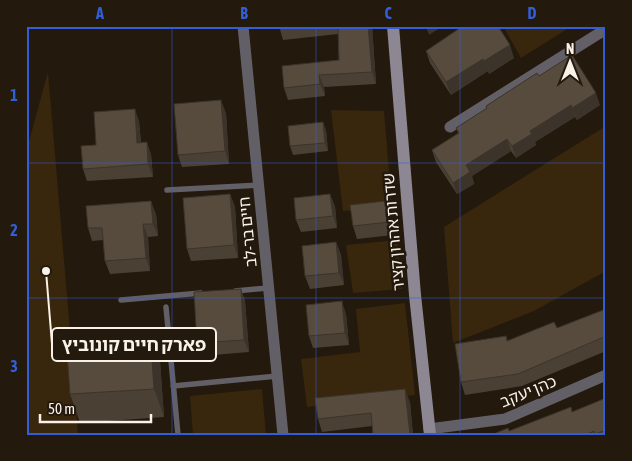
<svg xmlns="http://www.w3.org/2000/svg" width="632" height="461" font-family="'Asap Condensed','Noto Sans Hebrew',sans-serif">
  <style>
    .green { fill: #38260d }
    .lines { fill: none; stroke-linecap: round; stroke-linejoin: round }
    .lane { stroke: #635f67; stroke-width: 5.5 }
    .street { stroke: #635f67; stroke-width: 11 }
    .secondary { stroke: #8c8792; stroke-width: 12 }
    .wall { fill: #4a4034 }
    .shaded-wall { fill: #3c342b }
    .building { fill: #564b3d; stroke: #3c342b }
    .grid { fill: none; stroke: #335eda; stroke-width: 1; stroke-opacity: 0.55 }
    .labels { text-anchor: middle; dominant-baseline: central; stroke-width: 5; stroke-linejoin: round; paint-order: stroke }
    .street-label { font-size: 16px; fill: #f9f2e9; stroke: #23190c }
    .leader { fill: none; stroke: #f9f2e9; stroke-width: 2 }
    .callout-dot { fill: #f9f2e9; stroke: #23190c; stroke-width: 2 }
    .callout { fill: #23190c; stroke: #f9f2e9; stroke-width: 2 }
    .callout-label { font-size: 18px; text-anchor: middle; font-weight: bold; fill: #f9f2e9 }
    .neatline { fill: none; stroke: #335eda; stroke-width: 2 }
    .grid-label { font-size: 16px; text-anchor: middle; font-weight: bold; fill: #335eda }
  </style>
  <rect width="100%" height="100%" fill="#23190c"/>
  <path class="green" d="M503 26H572L521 58Z
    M48 72 75 390 78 435H26V152Z
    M331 110 384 111 392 207 343 211Z
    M606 126V271L534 311 453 343 444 227Z
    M398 240 402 289 353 293 346 245Z
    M405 303 415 395 307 407 301 359 360 352 356 309Z
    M262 389 266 435H193L190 396Z"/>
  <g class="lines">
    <path class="lane" d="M167 190 259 185
      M235 291 268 288
      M121 300 201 293
      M166 307 178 435
      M173 386 278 376"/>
    <path class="street" d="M243 26 283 435
      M450 127 606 29
      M429 429 505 419 606 375"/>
    <path class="secondary" d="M393 26 415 295 430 435"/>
  </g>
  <path class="wall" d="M279 26H372L376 84 324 87 325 96 288 100 284 88 339 60 338 34 283 40Z
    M426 51 514 58 489 74 488 71 451 95 430 63Z
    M539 76 600 105 577 120 575 117 535 142 536 145 516 158 511 151 472 176 474 184 457 194 436 162 432 150 458 133 456 128 487 108 486 106Z
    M226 113 229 164 182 167 178 155Z
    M139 121 141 142 151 154 153 177 87 181 83 169 96 145Z
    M326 130 328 151 293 155 290 146Z
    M230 194 235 207 238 258 191 261 187 249Z
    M330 194 335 207 337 228 301 232 296 220Z
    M386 201 391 213 393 235 357 239 353 226Z
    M156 214 158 236 148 237 150 271 110 274 105 261 103 240 92 241 88 228Z
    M336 242 341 255 344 285 310 289 305 276Z
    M241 289 245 301 249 352 202 356 197 343Z
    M606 309V351L522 386 465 395 461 382 506 336 508 341 557 328Z
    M346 314 349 345 313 348 309 336Z
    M160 361 164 417 80 423 70 394Z
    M606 398V435H491L509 431 572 412Z
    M410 402 413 435H373L372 426 322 432 318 419Z"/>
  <path class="shaded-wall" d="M368 26H372L376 84 372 72Z
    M426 26H443L429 35Z
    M510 45 514 58 489 74 484 61Z
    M483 59 488 71 451 95 446 82Z
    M319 75 324 87 325 96 320 84Z
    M596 93 600 105 577 120 572 108Z
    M221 100 226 113 229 164 225 151Z
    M571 105 575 117 535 142 536 145 516 158 512 146 530 131Z
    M135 109 139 121 142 155 137 143Z
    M323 122 326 130 328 151 325 143Z
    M507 139 511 151 472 176 474 184 457 194 453 183 466 165Z
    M147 142 151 154 153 177 148 164Z
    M230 194 235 207 238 258 234 245Z
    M330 194 335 207 337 228 333 216Z
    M151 201 156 214 158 236 153 224Z
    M386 201 391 213 393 235 389 222Z
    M143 224 148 237 150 271 146 258Z
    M336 242 341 255 344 285 339 273Z
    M241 289 245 301 249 352 244 340Z
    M342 301 346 314 349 345 345 333Z
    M150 332 160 361 164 417 154 389Z
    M405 389 410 402 413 435H410Z"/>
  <path class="building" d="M279 26H297L279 28Z
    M338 26H368L372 72 319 75 320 84 284 88 282 66 339 60Z
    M463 26H498L510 45 484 61 483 59 446 82 426 51Z
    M572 55 596 93 572 108 571 105 530 131 532 134 512 146 507 139 466 165 470 172 453 183 432 150 459 133 456 128 487 108 486 106 537 73 539 76Z
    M221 100 225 151 178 155 174 104Z
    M135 109 137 143 147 142 148 164 83 169 81 146 96 145 94 112Z
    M323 122 325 143 290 146 288 126Z
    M230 194 234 245 187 249 183 198Z
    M330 194 333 216 296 220 294 198Z
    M151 201 153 224H143L146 258 105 261 102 228H88L86 206Z
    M386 201 389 222 353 226 350 205Z
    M336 242 339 273 305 276 302 246Z
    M241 289 244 340 197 343 194 292Z
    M342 301 345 333 309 336 306 305Z
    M606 309V336L518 374 461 382 455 344 506 336 507 341 554 322 557 328Z
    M150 332 154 389 70 394 66 338Z
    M405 389 410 435H373L371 413 318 419 315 398Z
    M606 398V430L595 434 594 431 585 435H491L508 428 509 431 571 407 572 412Z"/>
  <path class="grid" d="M172 26V435M316 26V435M460 26V435M26 163H606M26 298H606"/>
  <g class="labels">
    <g class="street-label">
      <text transform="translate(247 232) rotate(-96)">חיים בר-לב</text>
      <text transform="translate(393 232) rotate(-95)">שדרות אהרון קציר</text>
      <text transform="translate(528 391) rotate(-22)">כהן יעקב</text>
    </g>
  </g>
  <path class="leader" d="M46 271L52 344"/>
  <circle class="callout-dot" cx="46" cy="271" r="5"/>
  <rect class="callout" x="52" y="328" width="164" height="33" rx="5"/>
  <g class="callout-label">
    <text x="134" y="351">פארק חיים קונוביץ</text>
  </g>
  <rect width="632" height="461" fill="none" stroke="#23190c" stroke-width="55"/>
  <g transform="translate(570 62)" stroke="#23190c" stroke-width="4" paint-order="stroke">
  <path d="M0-4L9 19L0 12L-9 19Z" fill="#f9f2e9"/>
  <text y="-8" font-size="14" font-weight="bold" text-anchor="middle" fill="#f9f2e9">N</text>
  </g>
  <path d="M40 414v8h111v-8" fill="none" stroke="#f9f2e9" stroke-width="2.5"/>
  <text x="48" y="414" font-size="15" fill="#f9f2e9" stroke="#23190c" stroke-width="4" paint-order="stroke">50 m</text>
  <rect x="28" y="28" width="576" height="406" class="neatline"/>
  <g class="grid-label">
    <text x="100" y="19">A</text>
    <text x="244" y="19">B</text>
    <text x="388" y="19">C</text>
    <text x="532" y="19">D</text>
    <text x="14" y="101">1</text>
    <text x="14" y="236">2</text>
    <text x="14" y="372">3</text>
  </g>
</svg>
